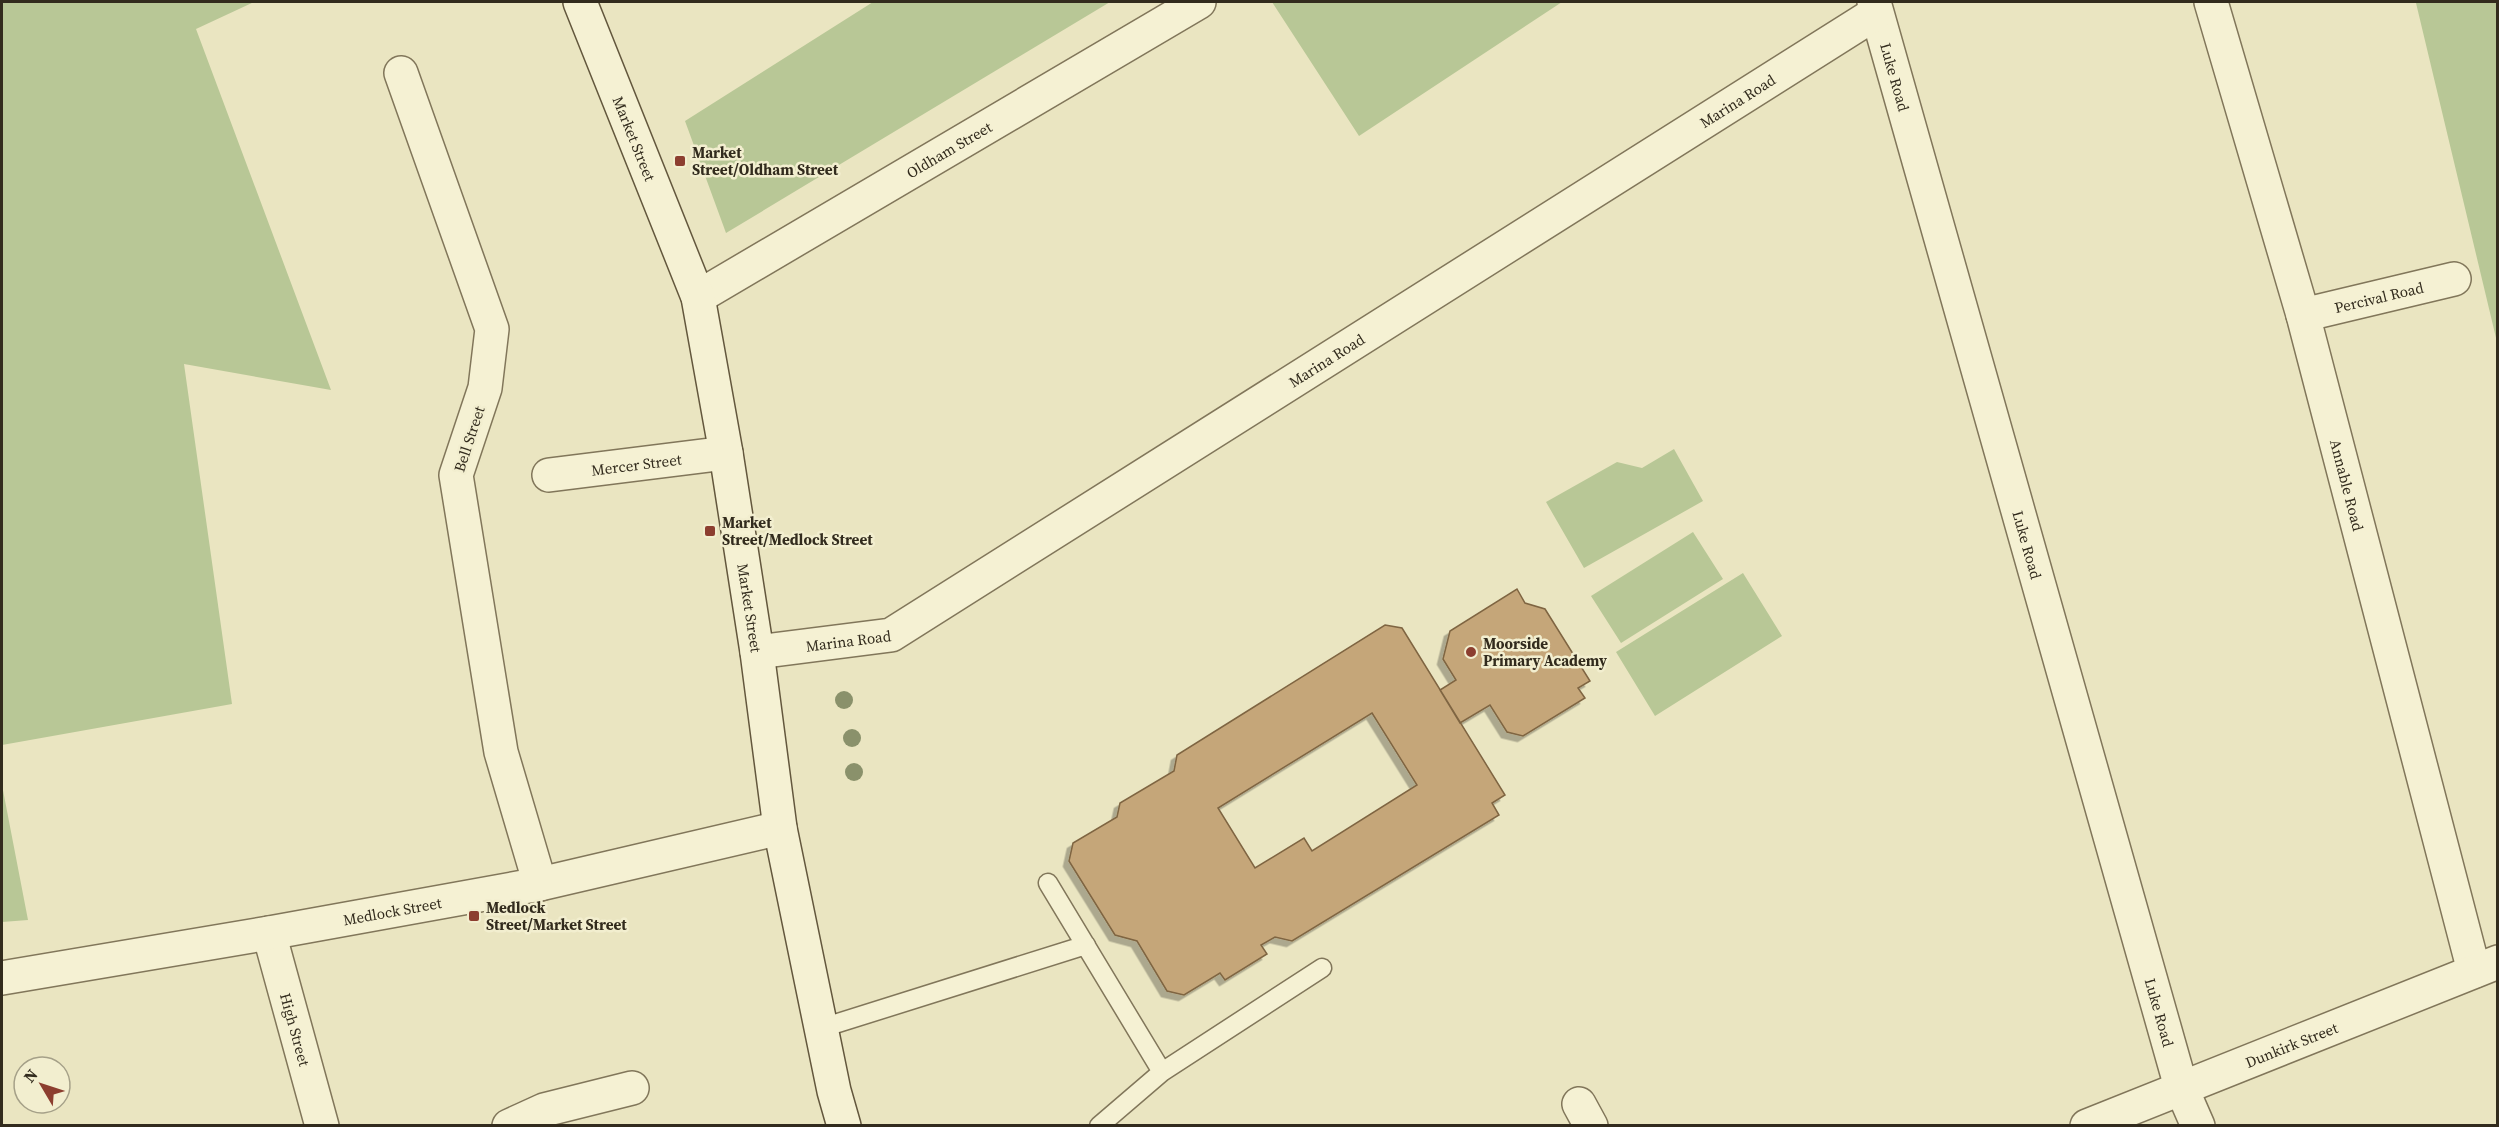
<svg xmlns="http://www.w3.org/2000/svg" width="2499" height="1127" font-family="'Source Serif 4',serif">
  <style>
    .green { fill: #b8c796 }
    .building { fill: #c5a679; stroke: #7f6542; stroke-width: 1.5; fill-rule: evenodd; filter: url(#shadow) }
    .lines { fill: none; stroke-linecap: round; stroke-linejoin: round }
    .lane-casing { stroke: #81765a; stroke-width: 21 }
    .street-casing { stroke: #81765a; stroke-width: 36 }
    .secondary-casing { stroke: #63573d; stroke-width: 36 }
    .lane { stroke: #f5f1d3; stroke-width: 18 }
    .street { stroke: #f5f1d3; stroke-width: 33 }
    .secondary { stroke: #f5f1d3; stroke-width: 33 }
    .tree { fill: #8a916b }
    .poi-dot { fill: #8c3e2f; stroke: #f2eecf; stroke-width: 2 }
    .labels { text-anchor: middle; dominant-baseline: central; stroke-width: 5; stroke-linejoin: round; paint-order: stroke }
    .street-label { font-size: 15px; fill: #322b1d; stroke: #f2eecf }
    .poi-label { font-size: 15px; font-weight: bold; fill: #322b1d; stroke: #f2eecf; text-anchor: start }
  </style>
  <defs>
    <filter id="shadow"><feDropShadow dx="-5.5" dy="5.5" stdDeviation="0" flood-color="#0004"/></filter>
  </defs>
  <rect width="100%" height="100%" fill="#eae5c1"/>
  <path class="green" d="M2 2H254L196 29 331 390 184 364 232 704 2 745Z
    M873 2H1110L726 233 685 121Z
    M1272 2H1562L1359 136Z
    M2416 2H2497V342L2416 3Z
    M1674 449 1703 501 1584 568 1546 502 1617 462 1642 468Z
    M1693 532 1723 579 1621 643 1591 596Z
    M1743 573 1782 636 1655 716 1616 652Z
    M2 785 28 920 2 922Z"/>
  <path class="building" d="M1517 589 1525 603 1545 609 1590 681 1578 688 1585 698 1523 736 1507 732 1490 705 1460 723 1440 690 1456 680 1443 659 1450 631Z
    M1385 625 1402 628 1505 795 1492 803 1499 815 1292 941 1275 937 1261 945 1267 954 1225 980 1220 973 1184 995 1167 991 1137 941 1115 935 1069 861 1073 843 1117 817 1120 803 1174 771 1177 755ZM1372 713 1417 785 1312 851 1304 838 1255 868 1218 808Z"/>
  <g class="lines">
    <g class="lane-casing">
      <path id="lane" d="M1048 883 1162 1072
        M822 1028 1086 945
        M1099 1126 1162 1072 1322 968"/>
    </g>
    <g class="street-casing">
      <g id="street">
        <path id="s1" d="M1874 2 2181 1087 2198 1126"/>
        <path id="s2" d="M2211 2 2303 315 2474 971"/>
        <path d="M401 73 492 329 485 388 456 475 501 752 540 884"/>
        <path id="s3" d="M698 297 1199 2"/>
        <path id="s4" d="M2303 315 2454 279"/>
        <path id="s5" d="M549 475 726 453"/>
        <path id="s6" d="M757 652 891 635 1876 13"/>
        <path id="s7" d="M269 933 322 1126"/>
        <path id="s8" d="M2 978 269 933 540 884 780 828"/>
        <path d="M1579 1104 1591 1126"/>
        <path d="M509 1126 544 1110 632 1088"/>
        <path id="s9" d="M2087 1126 2498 962"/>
      </g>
    </g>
    <g class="secondary-casing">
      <g id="secondary">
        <path id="s10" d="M580 2 698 297 726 453 757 652 780 828 834 1091 844 1126"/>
      </g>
    </g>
    <use href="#lane" class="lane"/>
    <use href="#street" class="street"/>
    <use href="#secondary" class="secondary"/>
  </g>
  <g class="tree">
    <circle cx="844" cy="700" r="9"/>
    <circle cx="852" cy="738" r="9"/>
    <circle cx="854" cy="772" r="9"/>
  </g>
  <g class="poi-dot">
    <rect x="674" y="155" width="12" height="12" rx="3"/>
    <rect x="704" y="525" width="12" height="12" rx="3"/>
    <circle cx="1471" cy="652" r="6"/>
    <rect x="468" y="910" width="12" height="12" rx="3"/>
  </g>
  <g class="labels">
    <g class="street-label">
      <text stroke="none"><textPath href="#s1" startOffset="78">Luke Road</textPath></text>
      <text stroke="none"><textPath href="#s6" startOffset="1136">Marina Road</textPath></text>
      <text stroke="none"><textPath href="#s10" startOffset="147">Market Street</textPath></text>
      <text stroke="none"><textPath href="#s3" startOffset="291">Oldham Street</textPath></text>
      <text stroke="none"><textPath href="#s4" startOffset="78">Percival Road</textPath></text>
      <text stroke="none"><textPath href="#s6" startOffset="650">Marina Road</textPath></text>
      <text transform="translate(469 439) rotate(-72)">Bell Street</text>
      <text stroke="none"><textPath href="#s5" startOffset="88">Mercer Street</textPath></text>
      <text stroke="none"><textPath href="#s2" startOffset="502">Annable Road</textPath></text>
      <text stroke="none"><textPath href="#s1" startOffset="564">Luke Road</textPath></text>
      <text stroke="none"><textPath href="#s10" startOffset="633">Market Street</textPath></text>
      <text stroke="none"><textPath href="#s6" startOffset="92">Marina Road</textPath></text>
      <text stroke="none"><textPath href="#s8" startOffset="396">Medlock Street</textPath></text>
      <text stroke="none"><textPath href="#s1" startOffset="1050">Luke Road</textPath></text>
      <text stroke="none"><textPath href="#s7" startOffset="100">High Street</textPath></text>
      <text stroke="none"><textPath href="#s9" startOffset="220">Dunkirk Street</textPath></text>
    </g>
    <g class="poi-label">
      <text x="692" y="152">Market<tspan x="692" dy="17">Street/Oldham Street</tspan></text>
      <text x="722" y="522">Market<tspan x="722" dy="17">Street/Medlock Street</tspan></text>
      <text x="1483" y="643">Moorside<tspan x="1483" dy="17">Primary Academy</tspan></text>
      <text x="486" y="907">Medlock<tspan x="486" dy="17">Street/Market Street</tspan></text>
    </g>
  </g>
  <rect width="2499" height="1127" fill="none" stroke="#322b1d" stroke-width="6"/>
  <g transform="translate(42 1085) rotate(309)"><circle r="28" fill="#f2eecf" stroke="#a5a088" stroke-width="1.5"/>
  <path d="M0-4.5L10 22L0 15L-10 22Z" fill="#8c3e2f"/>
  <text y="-9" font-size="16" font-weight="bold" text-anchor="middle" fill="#322b1d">N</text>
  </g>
</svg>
